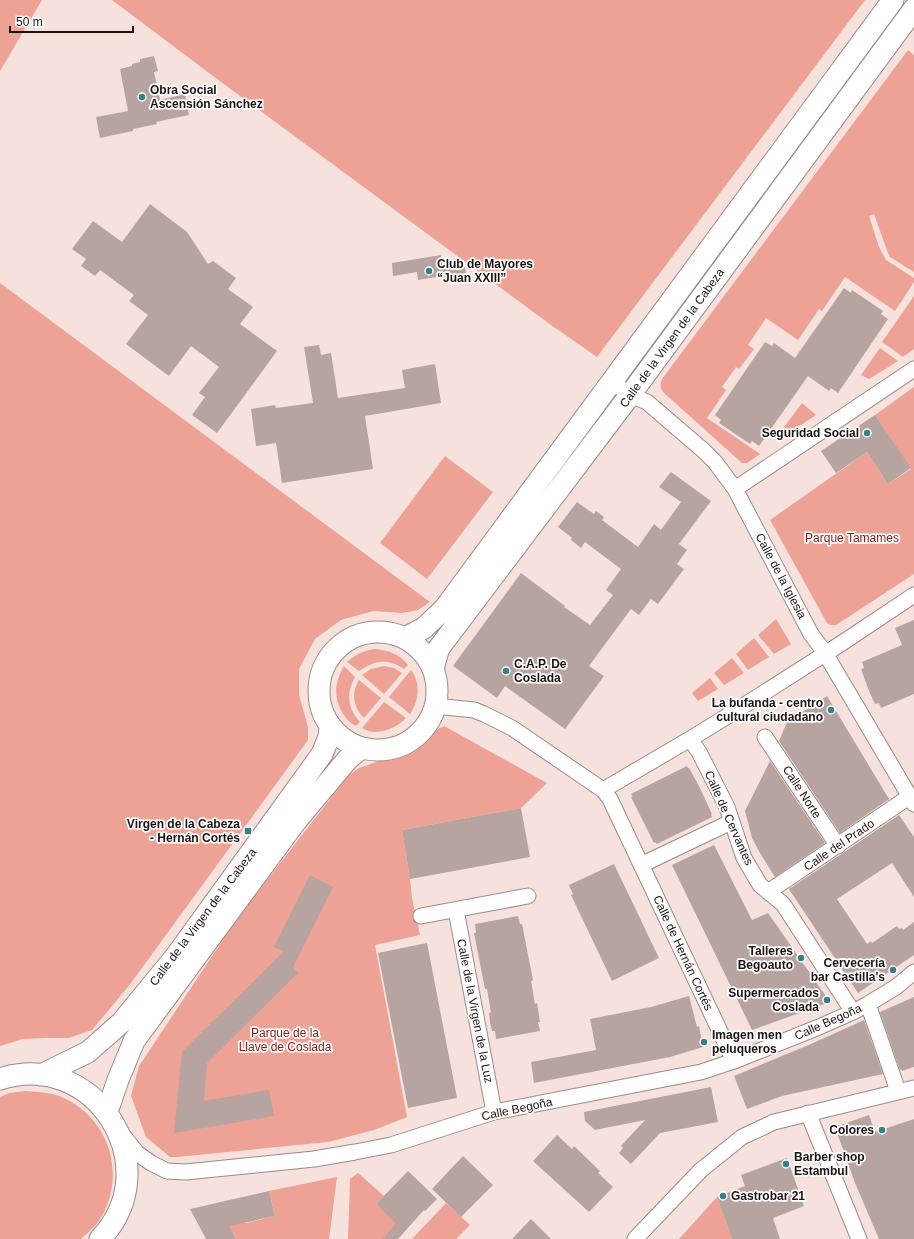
<svg xmlns="http://www.w3.org/2000/svg" width="914" height="1239" font-family="Arial,sans-serif">
  <style>
    .green { fill: #eea195 }
    .building { fill: #b7a39f }
    .lines { fill: none; stroke-linecap: round; stroke-linejoin: round }
    .street-casing { stroke: #9d8985; stroke-width: 17 }
    .secondary-casing { stroke: #9d8985; stroke-width: 23 }
    .street { stroke: #fff; stroke-width: 15 }
    .secondary { stroke: #fff; stroke-width: 21 }
    .poi-dot { fill: #397f8a; stroke: #fff; stroke-width: 1.5 }
    .labels { text-anchor: middle; dominant-baseline: central; stroke-width: 3.5; stroke-linejoin: round; paint-order: stroke }
    .poi-label { font-size: 12px; font-weight: bold; fill: #1a1211; stroke: #fff; text-anchor: end }
    .street-label { font-size: 12px; fill: #1a1211; stroke: #fff }
    .park-label { font-size: 12px; fill: #8c1811; stroke: #fff }
  </style>
  <rect width="100%" height="100%" fill="#f7e1dd"/>
  <path class="green" d="M0 0H42L0 71Z
    M112 0H865L597 357 551 325 213 76Z
    M908 50 914 55V264L913 265 914 266V272L890 257 888 253 874 214 869 216 879 247 886 260 914 278V282L895 311 845 277 822 311 819 309 798 340 766 318 748 345 754 349 739 369 736 367 722 387 726 390 707 418 760 454 747 463H742L664 393C660 388 660 385 662 379Z
    M0 283 430 602 418 610 402 613 373 611 341 620 315 639 299 669V695L308 727V740L131 983 92 1030 69 1038H44L23 1039 0 1046Z
    M914 296V349L903 357 882 342Z
    M880 348 898 361 869 379 861 375Z
    M914 387V574L836 625H830L827 623 770 520 867 452 888 484 911 469 875 415Z
    M802 403 816 415 790 432 784 427Z
    M445 456 493 492 427 579 380 543Z
    M776 619 791 644 774 654 758 635Z
    M754 638 769 657 748 670 736 654Z
    M375 649C387 650 400 654 408 665L404 669C388 658 375 660 359 671L347 662C356 654 363 651 375 649Z
    M732 658 744 673 724 685 714 673Z
    M344 666 355 677C346 694 347 707 360 722L356 726C350 723 346 719 342 712 333 697 335 681 344 666Z
    M384 666 394 668 402 673 384 694 362 675 371 669Z
    M411 670C421 683 419 701 410 714L389 697Z
    M710 678 718 689 698 701 692 693Z
    M359 680 381 698 364 718C353 707 351 693 359 680Z
    M384 702 406 718C396 729 375 737 362 728Z
    M444 726 547 783 521 808 402 830 410 879 412 898 420 935 375 945 407 1117 374 1130 328 1142 177 1157H170L146 1137 131 1096 139 1066 236 920 348 776 359 768 399 754 413 744Z
    M25 1091C37 1092 48 1092 59 1096 107 1115 127 1170 102 1216 97 1225 89 1232 81 1239H0V1097L9 1093Z
    M358 1173 384 1196 376 1204 398 1223 384 1238 385 1239H348L350 1179Z
    M337 1177 329 1239H236L224 1218 246 1223 275 1216 269 1191Z
    M717 1197 732 1239H679Z
    M446 1203 470 1225 456 1239H412Z"/>
  <path class="building" d="M154 56 158 71 154 72 160 100 185 94 189 115 156 122 157 124 133 129V131L100 138 96 117 128 111 120 69 132 66V64L140 62V59Z
    M150 204 187 232 208 264 213 261 236 278 228 289 253 307 240 324 277 351 217 433 192 415 205 397 199 393 219 367 191 346 169 376 126 344 148 315 129 301 134 295 100 270 95 276 81 266 86 259 72 249 93 221 122 242Z
    M441 255V261L454 259 455 269 465 267 467 280 444 284 442 276 418 280 417 272 393 276 392 263Z
    M844 288 851 293 852 290 883 311 881 314 888 319 838 393 831 388 829 391 808 376 759 446 752 441 750 444 719 423 721 420 715 415 765 342 772 346 774 343 795 358Z
    M319 345 321 355 331 353 338 398 405 388 402 370 435 364 441 403 365 416 373 469 282 483 276 443 256 446 251 409 275 405 276 408 313 403 304 347Z
    M875 415 911 468 888 484 867 452 836 473 821 451Z
    M671 472 711 501 679 544 687 550 677 564 684 569 658 604 651 599 639 615 631 609 589 666 604 676 565 729 505 686 497 698 453 666 521 573 565 606 564 607 590 625 613 595 606 590 621 569 585 542 581 548 571 540 572 538 558 527 577 502 594 514 596 511 604 517 602 520 638 547 654 524 661 530 681 502 659 487Z
    M914 620V694L881 708 879 703 875 704 869 691 861 669 864 668 862 662 902 645 895 628Z
    M827 696 889 799 840 833 779 741 787 722Z
    M770 761 825 843 775 877 760 853 752 838 745 811Z
    M687 766 688 768H689L699 786 712 814H711L712 817 657 844 655 842 654 843 631 797H633L631 794Z
    M521 808 530 857 410 879 402 830Z
    M899 815 914 837V897L892 863 837 899 867 944 871 941 872 943 897 926 899 929 902 928 903 930 914 922V955L858 993 789 889 846 851Z
    M714 845 752 920 768 913 830 1002 752 1030 672 865Z
    M614 864 659 958 612 981 571 895 573 894 569 885Z
    M310 875 333 887 293 967 298 973 207 1063 204 1101 269 1090 274 1116 174 1133 182 1052 284 951 274 947Z
    M518 916 520 924H522L533 980 531 981 535 1004 537 1003 540 1022H538L540 1031 496 1039 495 1031H492L490 1022 489 1013 491 1012 487 989H485L474 933H476L475 924Z
    M427 943 457 1098 408 1108 378 953Z
    M689 996 697 1027 699 1026 703 1047 670 1057 534 1083 531 1062 596 1050 590 1019 651 1007Z
    M914 997V1067L902 1071V1070H900L880 1012Z
    M864 1020 883 1074 782 1096 747 1109 734 1076 811 1044Z
    M711 1087 718 1122 660 1133 631 1164 619 1153 623 1148 621 1146 645 1120 595 1130 585 1121 584 1112Z
    M869 1115 875 1132 914 1119V1239H879L855 1183 835 1127Z
    M557 1135 572 1149 574 1146 600 1171 598 1173 613 1187 589 1212 533 1161Z
    M463 1156 493 1185 461 1217 432 1189Z
    M787 1158 804 1206 773 1218 780 1239H732L717 1197 745 1186 741 1175Z
    M408 1171 437 1199 425 1211 424 1210 398 1239H383L396 1223 376 1204Z
    M269 1191 275 1216 229 1226 236 1239H206L190 1209Z
    M531 1219 551 1239H512Z"/>
  <g class="lines">
    <g class="street-casing">
      <path id="street" d="M611 381 630 395 647 402 704 451 715 462 735 489 811 634 825 653 914 804
        M735 489 914 369
        M435 706 474 710 484 714 512 728 603 790 610 799 734 1061
        M765 737 838 846
        M690 739 699 752 727 807 744 858 760 885 783 904 853 1012
        M603 790 690 739 726 717 842 643 914 595
        M641 865 731 822
        M768 892 909 797
        M456 910 494 1112
        M421 916 528 896
        M868 1004 898 1091
        M808 1113 859 1239
        M122 1134 137 1153 151 1163 167 1171 186 1172 314 1159 355 1152 391 1145 494 1112 701 1072 734 1061 819 1027 853 1012 868 1004 896 987 914 972
        M635 1239 701 1170 742 1137 774 1122 914 1088"/>
    </g>
    <g class="secondary-casing">
      <path id="secondary" d="M319 691a59 59 0 1 1 118 0a59 59 0 1 1-118 0Z
        M405 638 424 628 445 608 893 0
        M433 668 439 648 630 395 914 9
        M41 1075 88 1052 122 1022 176 956 322 754 329 737 330 727
        M0 1079C95 1048 169 1167 100 1239
        M107 1112 118 1080 134 1041 296 821 347 760 361 748"/>
    </g>
    <use href="#street" class="street"/>
    <use href="#secondary" class="secondary"/>
  </g>
  <g class="poi-dot">
    <circle cx="142" cy="97" r="4"/>
    <circle cx="429" cy="271" r="4"/>
    <circle cx="867" cy="433" r="4"/>
    <circle cx="506" cy="671" r="4"/>
    <circle cx="831" cy="710" r="4"/>
    <rect x="244" y="827" width="8" height="8" rx="2"/>
    <circle cx="801" cy="958" r="4"/>
    <circle cx="893" cy="970" r="4"/>
    <circle cx="827" cy="1000" r="4"/>
    <circle cx="704" cy="1042" r="4"/>
    <circle cx="882" cy="1130" r="4"/>
    <circle cx="786" cy="1164" r="4"/>
    <circle cx="723" cy="1196" r="4"/>
  </g>
  <g class="labels">
    <g class="poi-label">
      <text x="150" y="90" text-anchor="start">Obra Social<tspan x="150" dy="14">Ascensión Sánchez</tspan></text>
      <text x="437" y="264" text-anchor="start">Club de Mayores<tspan x="437" dy="14">“Juan XXIII”</tspan></text>
      <text x="859" y="433">Seguridad Social</text>
      <text x="514" y="664" text-anchor="start">C.A.P. De<tspan x="514" dy="14">Coslada</tspan></text>
      <text x="823" y="703">La bufanda - centro<tspan x="823" dy="14">cultural ciudadano</tspan></text>
      <text x="240" y="824">Virgen de la Cabeza<tspan x="240" dy="14">- Hernán Cortés</tspan></text>
      <text x="793" y="951">Talleres<tspan x="793" dy="14">Begoauto</tspan></text>
      <text x="885" y="963">Cervecería<tspan x="885" dy="14">bar Castilla's</tspan></text>
      <text x="819" y="993">Supermercados<tspan x="819" dy="14">Coslada</tspan></text>
      <text x="712" y="1035" text-anchor="start">Imagen men<tspan x="712" dy="14">peluqueros</tspan></text>
      <text x="874" y="1130">Colores</text>
      <text x="794" y="1157" text-anchor="start">Barber shop<tspan x="794" dy="14">Estambul</tspan></text>
      <text x="731" y="1196" text-anchor="start">Gastrobar 21</text>
    </g>
    <g class="street-label">
      <text transform="translate(672 338) rotate(-54)">Calle de la Virgen de la Cabeza</text>
      <text transform="translate(781 576) rotate(62)">Calle de la Iglesia</text>
      <text transform="translate(802 792) rotate(57)">Calle Norte</text>
      <text transform="translate(729 818) rotate(66)">Calle de Cervantes</text>
      <text transform="translate(839 845) rotate(-34)">Calle del Prado</text>
      <text transform="translate(203 917) rotate(-53)">Calle de la Virgen de la Cabeza</text>
      <text transform="translate(683 953) rotate(65)">Calle de Hernán Cortés</text>
      <text transform="translate(475 1011) rotate(79)">Calle de la Virgen de la Luz</text>
      <text transform="translate(828 1022) rotate(-24)">Calle Begoña</text>
      <text transform="translate(517 1109) rotate(-12)">Calle Begoña</text>
    </g>
    <g class="park-label">
      <text x="852" y="538">Parque Tamames</text>
      <text x="285" y="1033">Parque de la<tspan x="285" dy="14">Llave de Coslada</tspan></text>
    </g>
  </g>
  <path d="M10 26v6h123v-6" fill="none" stroke="#1a1211" stroke-width="2"/>
  <text x="16" y="26" font-size="12" fill="#1a1211" stroke="#ffffff" stroke-width="3" paint-order="stroke">50 m</text>
</svg>
